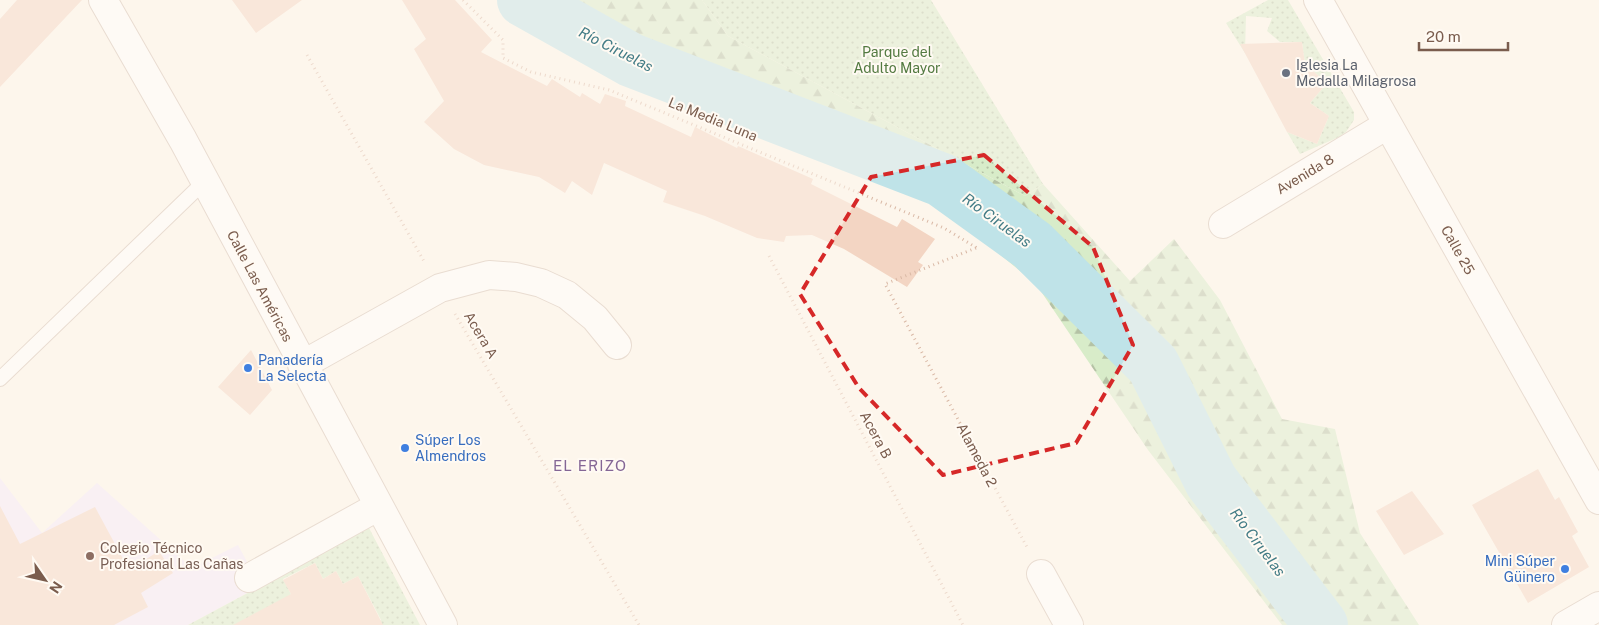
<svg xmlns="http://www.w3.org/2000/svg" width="1599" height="625" font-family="'Public Sans',sans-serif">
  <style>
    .education { fill: #f3e8fa }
    .green { fill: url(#green-dots) }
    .forest { fill: url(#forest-firs) }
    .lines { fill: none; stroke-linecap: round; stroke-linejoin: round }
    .river { stroke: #bfe3e8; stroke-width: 54 }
    .building { fill: #f3d5c3 }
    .service-casing { stroke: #d1beb0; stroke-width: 16 }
    .minor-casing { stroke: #d1beb0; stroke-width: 30 }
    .path { stroke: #d9b8a5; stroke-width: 3; stroke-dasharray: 1 4; stroke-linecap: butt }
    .service { stroke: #fff; stroke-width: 14 }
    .minor { stroke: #fff; stroke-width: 28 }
    .marked { fill: none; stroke: #d62828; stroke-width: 4; stroke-dasharray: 10 6; stroke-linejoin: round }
    .worship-dot { fill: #6b7280; stroke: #fffaf3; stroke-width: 2 }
    .shop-dot { fill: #3f7fe0; stroke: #fffaf3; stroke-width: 2 }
    .education-dot { fill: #8d6e63; stroke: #fffaf3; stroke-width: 2 }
    .labels { text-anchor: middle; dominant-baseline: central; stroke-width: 4; stroke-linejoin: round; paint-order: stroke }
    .park-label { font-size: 14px; fill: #537a41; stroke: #fffaf3 }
    .worship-label { font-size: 14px; fill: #5b616d; stroke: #fffaf3; text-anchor: start }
    .street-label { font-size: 14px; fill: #7a5c4d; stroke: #fffaf3 }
    .shop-label { font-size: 14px; fill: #366cbe; stroke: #fffaf3; text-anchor: start }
    .education-label { font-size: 14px; fill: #785e54; stroke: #fffaf3; text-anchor: start }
    .water-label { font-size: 15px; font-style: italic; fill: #437c86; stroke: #fffaf3 }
    .neighbourhood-label { font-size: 15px; letter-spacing: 1px; fill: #846695; stroke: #fffaf3 }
  </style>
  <defs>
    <pattern id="green-dots" width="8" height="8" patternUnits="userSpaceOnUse" patternTransform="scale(1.25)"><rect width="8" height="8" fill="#d8ecc9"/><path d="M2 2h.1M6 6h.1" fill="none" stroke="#b4c2a5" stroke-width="1.8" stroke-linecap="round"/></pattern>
    <pattern id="forest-firs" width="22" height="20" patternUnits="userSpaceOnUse" patternTransform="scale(1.25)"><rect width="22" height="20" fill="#d8ecc9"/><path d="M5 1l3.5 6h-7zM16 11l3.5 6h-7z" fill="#b4c2a5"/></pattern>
  </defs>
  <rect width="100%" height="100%" fill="#fdf6ec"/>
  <path class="education" d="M0 478 42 533 97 483 192 568 238 545 260 586 188 625H0Z"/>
  <path class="green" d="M702 0H931L1043 184 1025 196 728 36Z
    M1268 0H1288L1354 112V120L1346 132 1339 137 1300 154 1287 132 1317 144 1329 116 1310 103 1327 83 1305 64 1302 42H1280L1267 31 1272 18 1246 16 1245 53 1226 23Z
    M369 528 420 625H373L381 620 358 576 343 584 336 571 323 579 315 563 283 579 291 594 265 625H188Z"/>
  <path class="forest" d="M511 0H702L728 36 1025 196 1043 184 1130 281 1174 239 1220 300 1282 419 1335 429 1360 533 1419 625H1282L1148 450 1036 284 927 195 551 37Z"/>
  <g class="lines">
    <path class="river" d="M524 0 631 60 942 180 1032 245 1153 365 1211 481 1321 625"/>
  </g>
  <path class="building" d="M17 0H82L0 87V19Z
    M232 0H302L256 33Z
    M402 0H455L492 40 481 52 547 86 552 79 580 97 582 93 600 104 605 94 626 101 625 106 691 137 695 127 737 148 738 146 813 179 811 184 897 227 902 219 935 239 918 262 923 265 907 287 844 249 812 235 786 236 784 242 757 238 705 216 663 202 667 191 604 163 592 195 572 181 565 193 539 177 484 165 454 149 424 122 444 101 414 49 426 39Z
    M1302 42 1305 64 1327 83 1310 103 1329 116 1317 144 1287 132 1240 44Z
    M251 350 272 390 250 415 218 387Z
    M1538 469 1555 500 1559 497 1578 532 1572 536 1589 567 1528 603 1472 505Z
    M1412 491 1444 534 1404 555 1376 511Z
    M0 506 20 544 95 507 129 570 159 551 173 573 141 593 148 607 114 625H0Z
    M315 563 323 579 336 571 343 584 358 576 383 625H233L291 594 283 580Z"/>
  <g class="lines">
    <g class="service-casing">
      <path id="service" d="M0 379 204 182"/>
    </g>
    <g class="minor-casing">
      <path id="minor" d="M103 0 183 140 443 625
        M1318 0 1599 500
        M1223 224 1387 125
        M302 365 440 288 489 275 516 277 541 283 567 295 595 318 617 345
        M1041 574 1069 625
        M249 578 379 506
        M1566 625 1599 606"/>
    </g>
    <path class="path" d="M463 0 503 40V58L531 72 609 90 944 228 977 248
      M307 55 425 263
      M976 248 885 284 1028 549
      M769 256 963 625
      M455 314 639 625"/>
    <use href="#service" class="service"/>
    <use href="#minor" class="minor"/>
  </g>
  <path d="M0 0H1599V625H0ZM984 155 1093 247 1133 345 1076 443 943 475 859 388 800 294 871 177Z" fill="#fdf6ec" fill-opacity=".55" fill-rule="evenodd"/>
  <path class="marked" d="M984 155 1093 247 1133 345 1076 443 943 475 859 388 800 294 871 177Z"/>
  <circle class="worship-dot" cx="1286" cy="73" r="5"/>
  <g class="shop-dot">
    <circle cx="248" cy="368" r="5"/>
    <circle cx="405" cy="448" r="5"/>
    <circle cx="1565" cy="569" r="5"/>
  </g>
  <circle class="education-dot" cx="90" cy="556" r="5"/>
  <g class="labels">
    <g class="park-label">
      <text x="897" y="52">Parque del<tspan x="897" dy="16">Adulto Mayor</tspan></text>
    </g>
    <g class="worship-label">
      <text x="1296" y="65">Iglesia La<tspan x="1296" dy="16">Medalla Milagrosa</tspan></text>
    </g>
    <g class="street-label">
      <text transform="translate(713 119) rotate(22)">La Media Luna</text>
      <text transform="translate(1305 174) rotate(-31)">Avenida 8</text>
      <text transform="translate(1458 250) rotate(61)">Calle 25</text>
      <text transform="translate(260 286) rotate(62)">Calle Las Américas</text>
      <text transform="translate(481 335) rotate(59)">Acera A</text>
      <text transform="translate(876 435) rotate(62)">Acera B</text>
      <text transform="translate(977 455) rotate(62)">Alameda 2</text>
    </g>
    <g class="shop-label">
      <text x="258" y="360">Panadería<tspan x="258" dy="16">La Selecta</tspan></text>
      <text x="415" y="440">Súper Los<tspan x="415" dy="16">Almendros</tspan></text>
      <text x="1555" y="561" text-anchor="end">Mini Súper<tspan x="1555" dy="16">Güinero</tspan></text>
    </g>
    <g class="education-label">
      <text x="100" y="548">Colegio Técnico<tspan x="100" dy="16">Profesional Las Cañas</tspan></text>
    </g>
    <g class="water-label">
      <text transform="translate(616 49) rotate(27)">Río Ciruelas</text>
      <text transform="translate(997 220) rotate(36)">Río Ciruelas</text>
      <text transform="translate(1258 542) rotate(53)">Río Ciruelas</text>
    </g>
    <g class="neighbourhood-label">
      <text x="590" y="465">EL ERIZO</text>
    </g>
  </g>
  <g transform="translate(45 580) rotate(124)" stroke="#fffaf3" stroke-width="4" paint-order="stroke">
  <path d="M0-4L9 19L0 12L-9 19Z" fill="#7a5c4d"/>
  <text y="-8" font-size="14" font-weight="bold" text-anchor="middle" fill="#7a5c4d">N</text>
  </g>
  <path d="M1419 42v8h89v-8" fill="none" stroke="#7a5c4d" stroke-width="2.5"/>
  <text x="1426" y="42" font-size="15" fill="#7a5c4d" stroke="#fffaf3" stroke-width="4" paint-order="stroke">20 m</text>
</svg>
